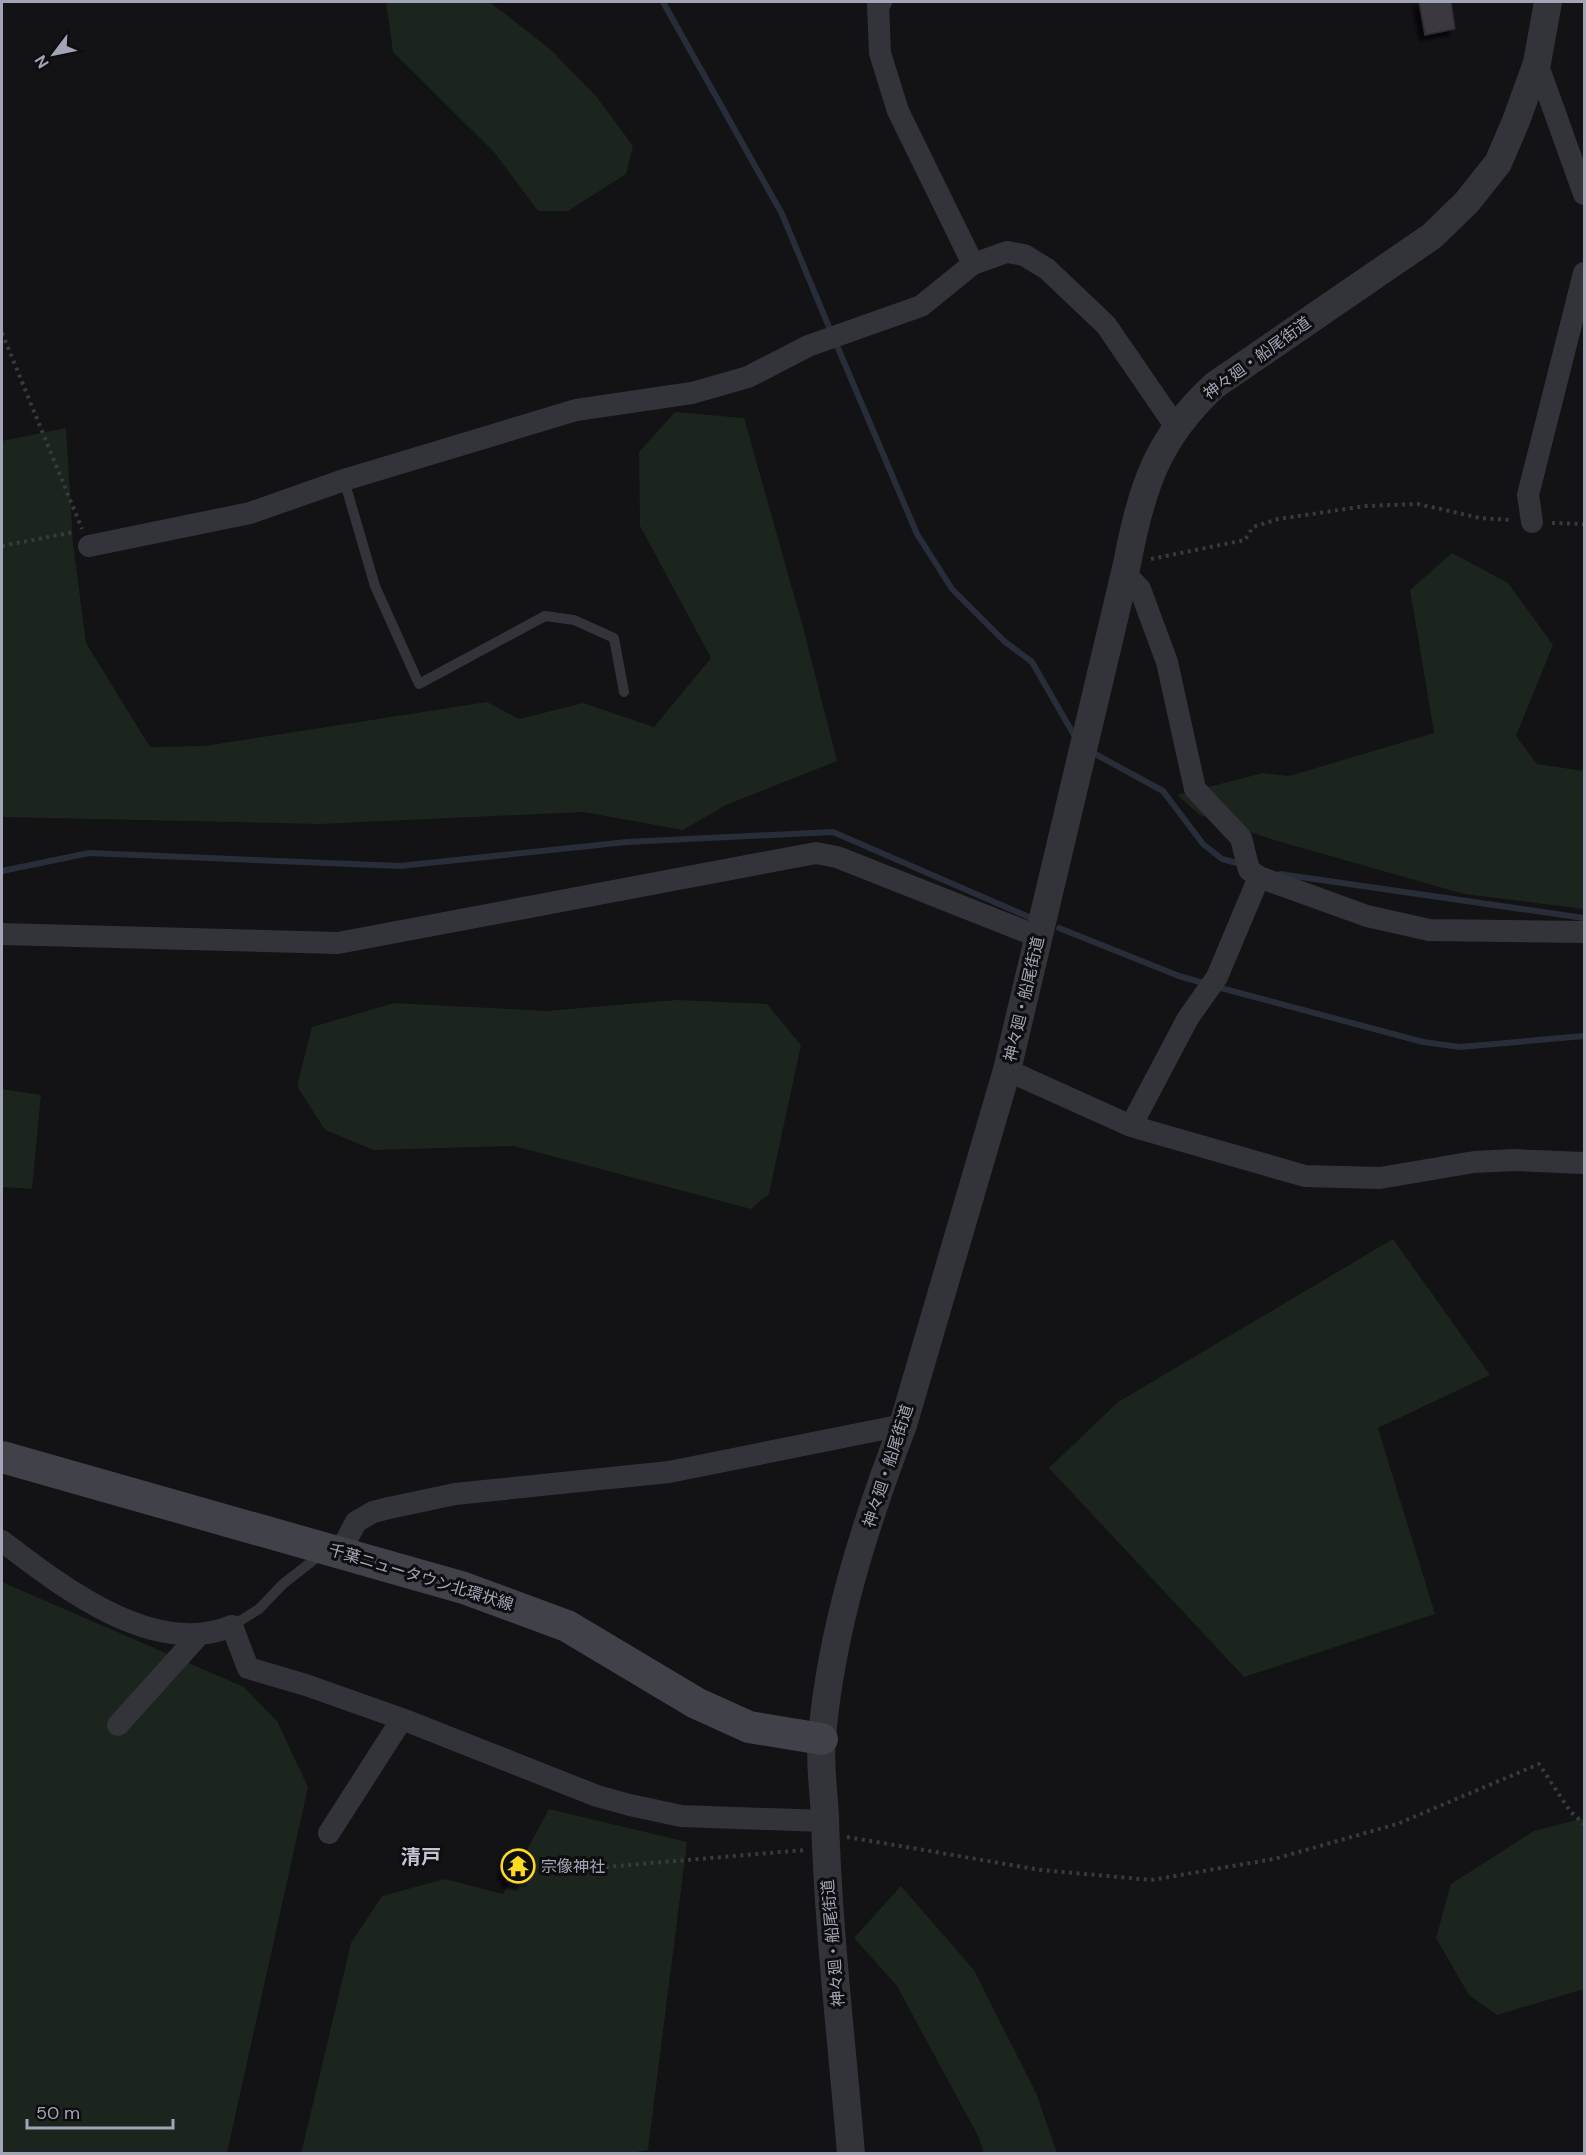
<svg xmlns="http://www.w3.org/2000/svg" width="1586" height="2155" font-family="'DM Sans','Noto Sans JP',sans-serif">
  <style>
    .green { fill: #1c241e }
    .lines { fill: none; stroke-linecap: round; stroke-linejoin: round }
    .stream { stroke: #272e39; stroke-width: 6 }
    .building { fill: #3a393f; stroke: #2d2c31; stroke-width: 1.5; filter: url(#shadow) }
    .path { stroke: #393a41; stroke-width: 4; stroke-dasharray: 3 4.5; stroke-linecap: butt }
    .service { stroke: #33333a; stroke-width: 10 }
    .minor { stroke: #33333a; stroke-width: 22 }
    .tertiary { stroke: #33333a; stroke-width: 28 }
    .secondary { stroke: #41414a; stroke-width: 32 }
    .labels { text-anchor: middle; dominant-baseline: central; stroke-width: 6; stroke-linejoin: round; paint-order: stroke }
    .street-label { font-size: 16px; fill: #a2a5b6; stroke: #0e0d0f }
    .poi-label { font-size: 16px; fill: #a2a5b6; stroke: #0e0d0f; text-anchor: start }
    .quarter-label { font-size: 20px; font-weight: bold; fill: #c4c5d2; stroke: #0e0d0f }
  </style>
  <defs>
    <filter id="shadow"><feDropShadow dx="-5.5" dy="5.5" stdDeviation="1.5" flood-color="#0009"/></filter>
  </defs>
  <rect width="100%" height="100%" fill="#131214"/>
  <path class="green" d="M386 2 491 3 550 49 596 96 633 146 626 174 568 211H538L494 152 393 52Z
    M675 412 744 418 803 627 837 761 726 805 683 830 583 812 320 824 2 817V441L66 428 73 544 86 643 150 747 204 746 487 702 519 719 583 703 654 727 711 658 640 526 639 452Z
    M1452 553 1508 583 1553 645 1516 736 1537 764 1584 771V909L1464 894 1274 840 1200 815 1177 795 1263 773 1289 776 1434 733 1410 590Z
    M677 1000 767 1004 801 1045 769 1194 751 1209 514 1146 374 1150 325 1130 297 1086 312 1027 394 1003 546 1011Z
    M2 1089 41 1095 32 1189 2 1187Z
    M1393 1239 1490 1375 1378 1428 1435 1614 1244 1677 1049 1468 1118 1402Z
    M2 1582 244 1687 277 1721 308 1787 227 2153H2Z
    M549 1809 687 1842 648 2150 624 2154H301L351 1943 382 1896 445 1879 503 1894Z
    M1584 1818V1989L1497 2015 1469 1995 1436 1938 1451 1884 1534 1831Z
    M901 1886 974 1970 1037 2095 1057 2153H984L978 2136 897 1986 854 1938Z"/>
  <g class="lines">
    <path class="stream" d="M663 2 782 214 831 332
      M835 341 917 534 952 589 1004 641 1032 662 1074 735
      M1097 755 1163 791 1203 844 1222 859 1241 864
      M2 871 89 853 400 866 627 842 833 832 1029 917
      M1280 874 1584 918
      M1059 928 1179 976 1207 984
      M1217 987 1423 1042 1460 1047 1584 1036"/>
  </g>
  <path class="building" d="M1419 2H1451L1455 29 1425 35Z
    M514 1851 529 1853 528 1856 534 1857 530 1880 523 1879V1884L507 1881 508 1875 503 1874 506 1853 514 1855Z"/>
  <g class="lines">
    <path class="path" d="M2 333 82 529
      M1552 523 1584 524
      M2 546 74 532
      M1151 559 1245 540 1253 527 1278 519 1366 506 1418 504 1480 518 1511 520
      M847 1837 1041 1870 1151 1880 1274 1859 1397 1824 1539 1764 1570 1811 1584 1824
      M546 1872 805 1850"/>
    <path class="service" d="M344 480 375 586 419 684 545 616 574 620 614 638 624 692
      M232 1626 259 1609 283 1584 324 1552"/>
    <path class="minor" d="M881 2 878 4 880 53 898 111 973 264
      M1537 63 1584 194
      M1532 522 1528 495 1584 273
      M89 546 250 513 344 480 576 410 692 393 748 377 808 346 921 306 973 264 1007 252 1024 255 1047 269 1106 325 1176 427
      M1124 572 1140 589 1167 662 1195 789 1241 838 1249 870 1259 877 1367 916 1429 930 1584 932
      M2 934 338 943 816 853 837 857 1039 937
      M1007 1070 1131 1126 1305 1176 1380 1178 1474 1162 1515 1160 1584 1163
      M1131 1126 1188 1018 1217 977 1259 877
      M2 1541C61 1586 154 1659 232 1626L248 1668 306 1685 402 1719 597 1796 630 1805 681 1816 825 1821
      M340 1552 356 1522 373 1512 389 1508 455 1494 669 1472 903 1425
      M118 1725 199 1635
      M329 1833 402 1719"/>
    <path class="tertiary" d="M851 2154C842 2042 828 1930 825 1818 824 1792 819 1763 822 1737 831 1630 865 1524 903 1425L1007 1070 1127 564C1141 489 1157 438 1215 385L1432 236 1467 202 1498 163 1516 121 1537 63 1548 2"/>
    <path class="secondary" d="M2 1457 464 1588 567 1626 696 1703 749 1727 822 1739"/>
  </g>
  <defs>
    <g id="temple-ring" transform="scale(1.725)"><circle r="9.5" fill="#0e0d0f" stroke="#ffda20" stroke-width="1.5"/><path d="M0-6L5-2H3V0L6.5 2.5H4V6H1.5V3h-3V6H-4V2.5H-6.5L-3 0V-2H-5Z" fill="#ffda20"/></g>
  </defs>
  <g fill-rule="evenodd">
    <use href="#temple-ring" x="518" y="1866"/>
  </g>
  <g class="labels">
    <g class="street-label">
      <text transform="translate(1257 358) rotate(-36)">神々廻・船尾街道</text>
      <text transform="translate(1024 999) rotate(-77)">神々廻・船尾街道</text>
      <text transform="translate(888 1466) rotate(-72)">神々廻・船尾街道</text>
      <text transform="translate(421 1577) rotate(17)">千葉ニュータウン北環状線</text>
      <text transform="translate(833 1943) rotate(-95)">神々廻・船尾街道</text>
    </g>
    <g class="poi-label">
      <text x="541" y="1866">宗像神社</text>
    </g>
    <g class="quarter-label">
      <text x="421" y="1857">清戸</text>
    </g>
  </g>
  <rect width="1586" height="2155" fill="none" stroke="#a2a5b6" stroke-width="6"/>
  <g transform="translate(54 54) rotate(238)" stroke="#0e0d0f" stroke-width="4.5" paint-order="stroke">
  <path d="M0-4.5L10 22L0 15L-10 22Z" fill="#a2a5b6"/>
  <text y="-9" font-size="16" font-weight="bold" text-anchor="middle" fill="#a2a5b6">N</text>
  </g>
  <path d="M27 2119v9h146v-9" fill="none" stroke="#a2a5b6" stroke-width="3"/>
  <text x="36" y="2119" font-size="18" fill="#a2a5b6" stroke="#0e0d0f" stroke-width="4.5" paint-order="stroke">50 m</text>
</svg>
